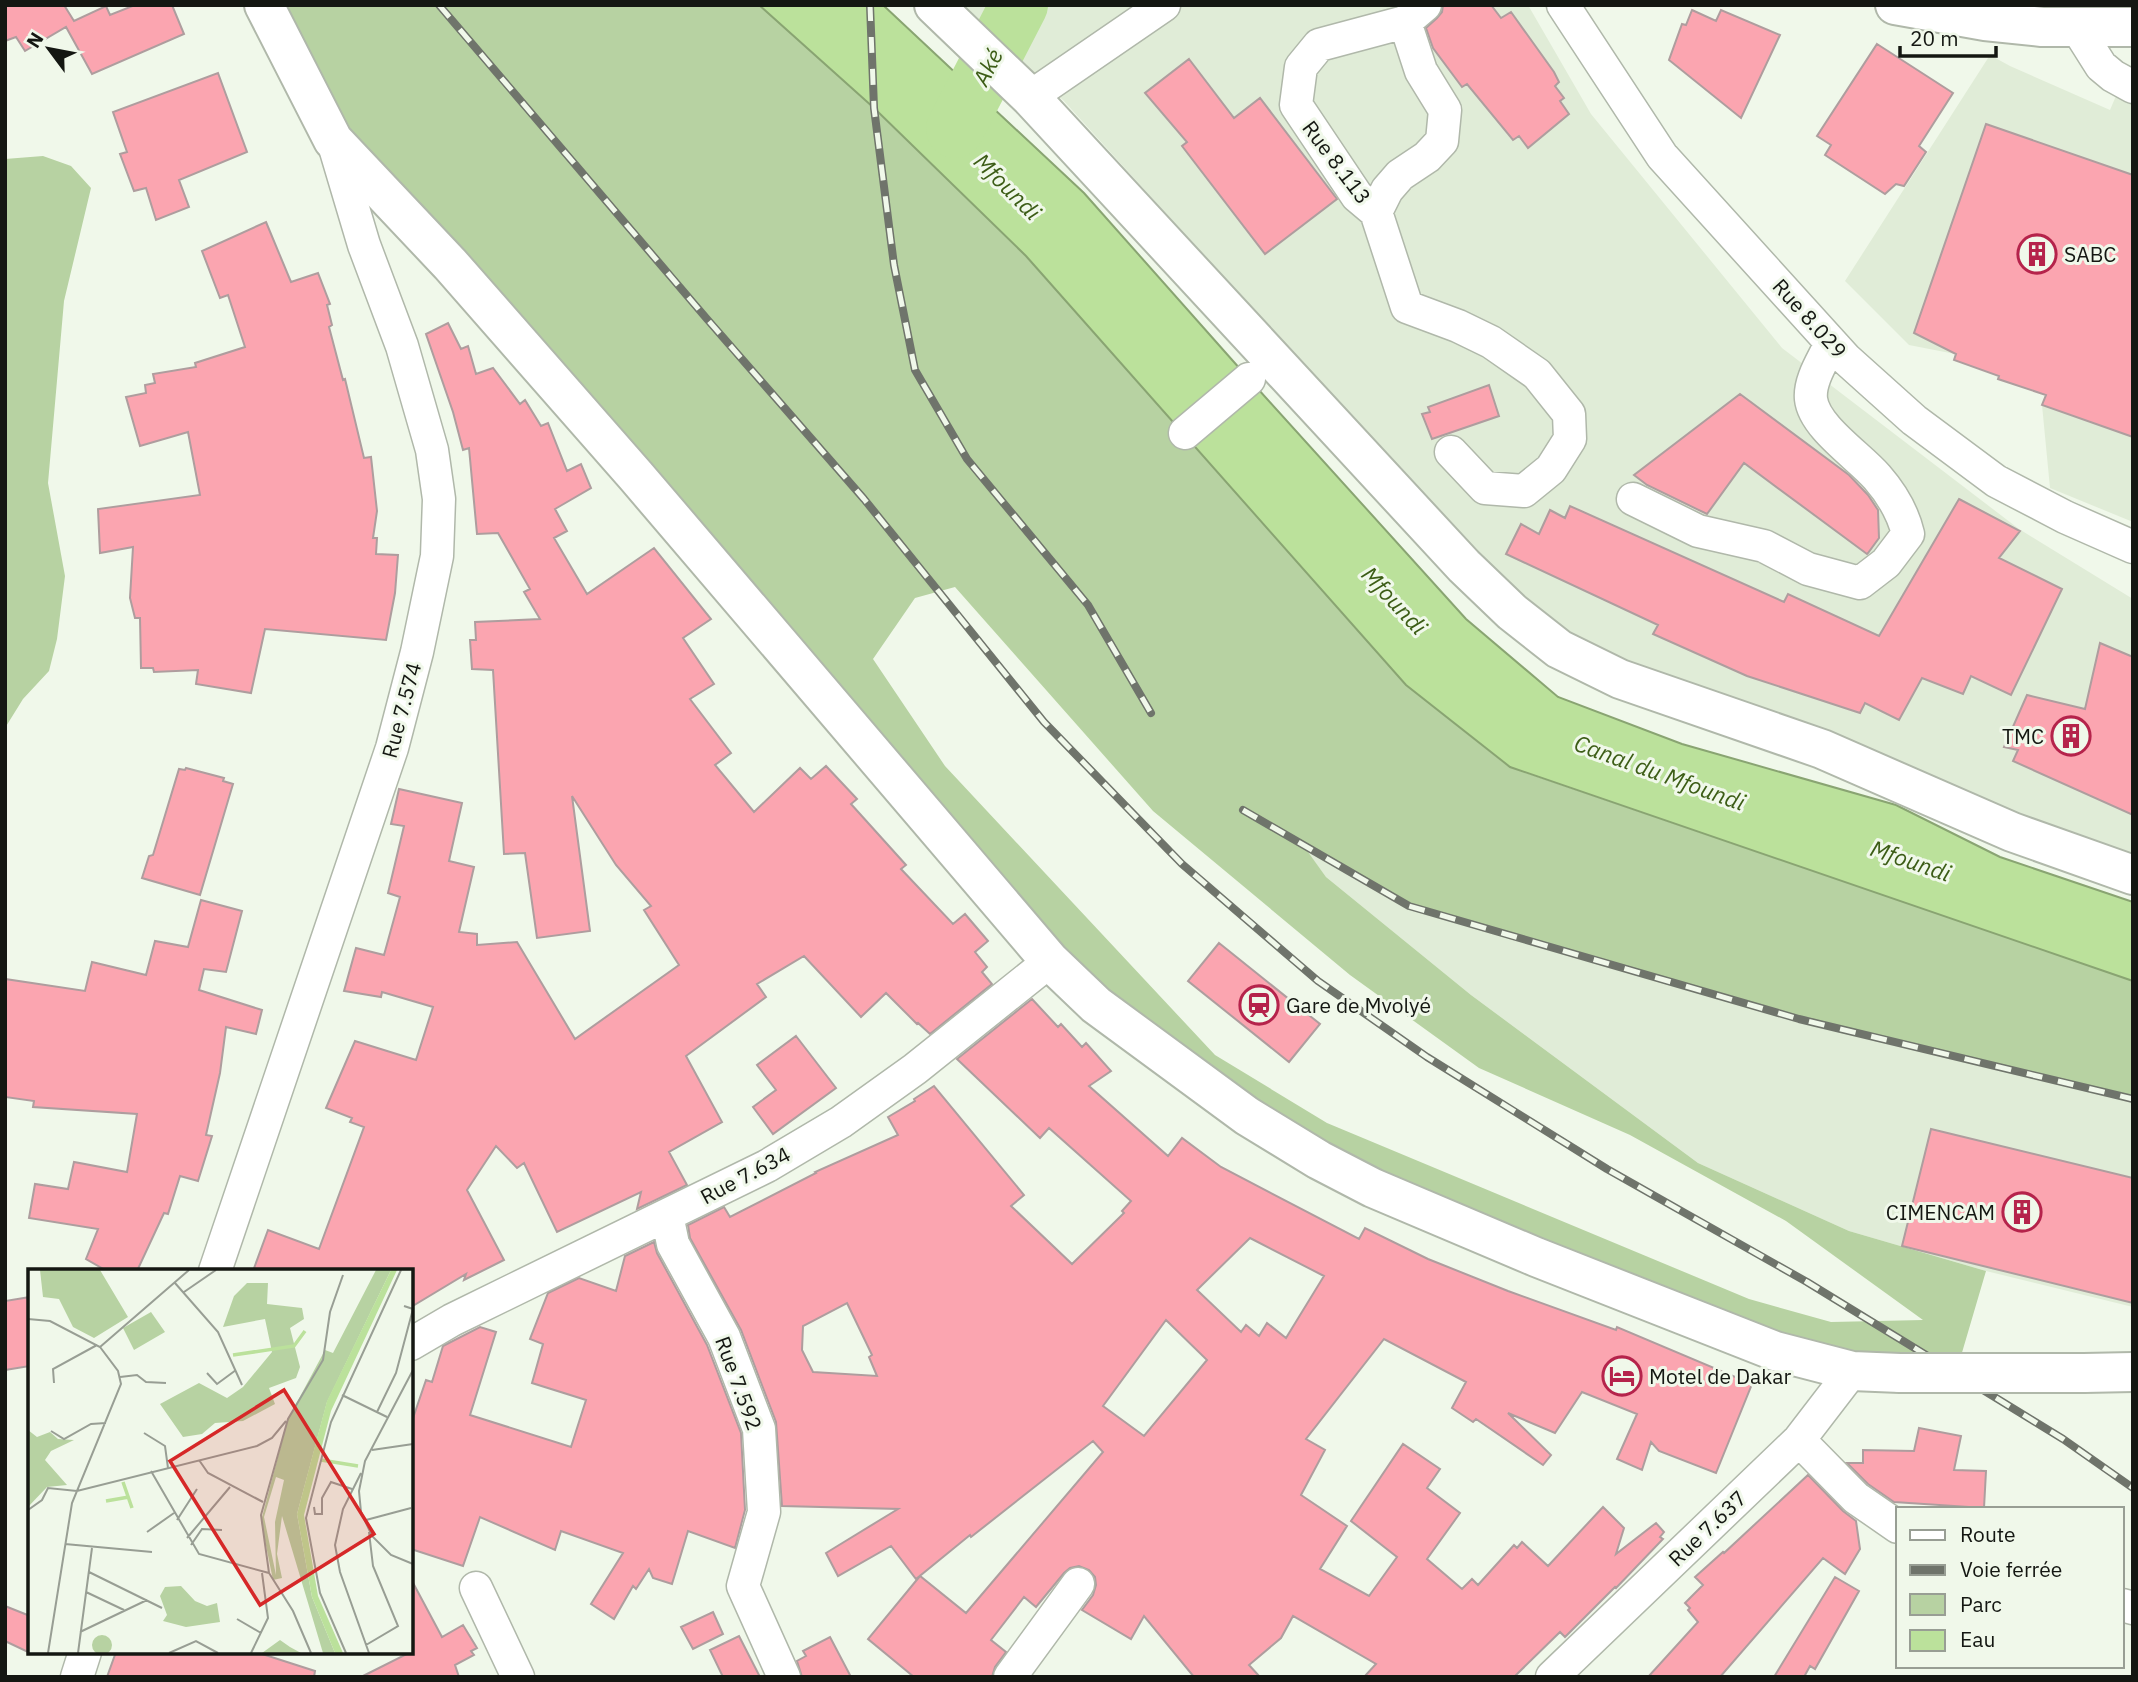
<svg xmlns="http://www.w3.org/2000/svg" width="2138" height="1682" font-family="'IBM Plex Sans',sans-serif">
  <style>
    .built { fill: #e0ecd7 }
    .green { fill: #b7d2a2; fill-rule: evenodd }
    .water { fill: #bbe19b; stroke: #89a472; stroke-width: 2 }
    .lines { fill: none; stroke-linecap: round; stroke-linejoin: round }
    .river { stroke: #bbe19b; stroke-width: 58 }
    .building { fill: #fba5b0; stroke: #ae9d9e; stroke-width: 2; fill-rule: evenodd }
    .minor-casing { stroke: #b0b8aa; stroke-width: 35 }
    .major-casing { stroke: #b0b8aa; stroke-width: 42 }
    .highway-casing { stroke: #b0b8aa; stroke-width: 42 }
    .minor { stroke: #fff; stroke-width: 32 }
    .major { stroke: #fff; stroke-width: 38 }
    .highway { stroke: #fff; stroke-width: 38 }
    .rail-casing { stroke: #6f746b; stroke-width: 8 }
    .rail { stroke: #f0f8ea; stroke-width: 5; stroke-dasharray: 16; stroke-linecap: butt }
    .major-bridge-casing { stroke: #b0b8aa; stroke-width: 42; stroke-linecap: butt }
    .major-bridge { stroke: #fff; stroke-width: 38 }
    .labels { text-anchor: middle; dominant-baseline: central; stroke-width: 6; stroke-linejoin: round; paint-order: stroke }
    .street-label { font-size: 21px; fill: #141712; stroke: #f0f8ea }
    .poi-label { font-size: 21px; fill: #141712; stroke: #f0f8ea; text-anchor: start }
    .water-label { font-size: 23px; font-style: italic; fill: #3c5d16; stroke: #f0f8ea }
    .inset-river { fill: none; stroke: #bbe19b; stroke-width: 3.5 }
    .inset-road { fill: none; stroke: #989e94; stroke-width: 2 }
    .view { fill: #d62828; fill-opacity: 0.15; stroke: #d62828; stroke-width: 3.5 }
    .inset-edge { fill: none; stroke: #141712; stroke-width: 3.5 }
  </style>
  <rect width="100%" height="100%" fill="#f0f8ea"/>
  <path class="built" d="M949 5H1528L1591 114 1782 348 2019 529 2133 599V854L2045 824 1677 685 1567 635 1477 556 1063 100Z
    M1990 55 2010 66 2110 110 2127 70 2133 76V522L2050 488 2042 405 2045 395 1998 379 1999 375 1954 360 1955 354 1909 345 1845 281Z
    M1301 843 1409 906 1799 1019 2133 1099V1307L1986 1271 1849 1231 1698 1163 1471 995 1326 877Z"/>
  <path class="green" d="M264 5H759L874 108 1026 256 1406 685 1509 767 2133 981V1099L1799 1019 1409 906 1303 845 1326 877 1471 995 1698 1163 1849 1231 1986 1271 1956 1373H1900L1435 1215 1096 1005 333 140ZM955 587 1153 811 1350 975 1479 1068 1630 1135 1786 1221 1923 1320 1831 1322 1749 1299 1327 1123 1215 1055 945 766 873 659 915 598Z
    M43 156 71 166 91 188 64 301 48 483 65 576 57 639 49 671 23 699 5 728V159Z"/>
  <path class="water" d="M759 5H883L1084 193 1249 379 1466 619 1558 697 1682 744 1896 805 2000 857 2133 902V981L1510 767 1406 685 1026 256 874 108Z"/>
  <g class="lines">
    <path class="river" d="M955 129 1019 5"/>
  </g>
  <path class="building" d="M5 5H64L74 21 106 6 110 15 135 5H172L184 34 92 74 66 27 25 51 16 37 5 41Z
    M1443 5H1491L1501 18 1511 12 1554 72 1559 82 1555 86 1564 98 1560 101 1569 114 1528 148 1519 136 1513 140 1467 84 1462 87 1433 48 1426 28 1437 18 1442 12Z
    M1692 10 1716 21 1721 10 1780 35 1741 118 1669 60 1682 24 1686 25Z
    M1877 44 1953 93 1919 146 1926 152 1904 186 1896 184 1885 194 1825 155 1831 145 1817 136Z
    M1189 59 1234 118 1260 98 1337 199 1265 254 1182 146 1187 142 1145 93Z
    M218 73 247 152 179 180 189 207 156 220 146 188 134 191 120 154 127 152 113 112Z
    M1986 124 2133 175V437L2042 405 2046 395 1998 379 1999 376 1954 360 1956 354 1914 333Z
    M266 222 291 282 318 273 330 304 327 305 332 325 329 327 343 380 345 379 364 458 371 457 377 511 373 538H377L376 554 398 555 395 593 386 640 265 629 251 693 196 684 198 670 154 672 153 668H141L140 618H135L130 598 133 547 100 553 98 509 200 495 188 432 140 446 126 397 146 393 145 385 155 383 153 374 196 367 195 363 245 347 228 295 220 298 202 251Z
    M448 323 461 349 468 346 476 374 493 368 520 404 525 400 541 426 548 423 567 471 581 464 591 488 555 509 567 531 554 538 587 594 654 548 711 619 683 638 714 684 690 699 731 753 715 765 754 812 800 768 811 779 826 766 857 799 851 804 906 865 901 869 953 924 965 914 988 941 975 952 987 967 982 972 992 984 930 1034 918 1023 917 1024 886 993 861 1017 804 956 757 984 766 997 686 1056 722 1122 669 1152 687 1185 637 1209 641 1192 557 1232 524 1163 517 1168 496 1146 467 1190 504 1260 464 1280 466 1274 411 1307V1271H253L268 1230 319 1249 364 1127 350 1122 352 1118 326 1108 355 1041 416 1060 433 1007 382 992 381 997 344 991 356 948 384 955 400 897 388 893 404 826 391 824 399 789 462 803 449 861 474 867 459 932 477 934V945L517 942 575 1039 679 965 644 910 651 906 616 865 572 796 590 931 537 938 525 853 504 854 493 670 472 669 470 640H476L475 622 540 619 524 592 530 589 498 533 477 534 469 448 463 450 453 412 426 334Z
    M1489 385 1499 416 1432 439 1422 414 1430 412 1428 407Z
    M1740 394 1849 475 1868 495 1878 510 1879 538 1868 553 1867 554 1744 463 1707 514 1647 485 1634 475Z
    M1959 499 2020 531 1999 558 2062 589 2011 695 1971 676 1963 694 1922 678 1899 720 1865 703 1860 713 1747 676 1653 634 1658 625 1506 554 1521 524 1539 534 1550 510 1565 518 1570 506 1784 602 1788 594 1879 636Z
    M2100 643 2133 657V815L2013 761 2018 750 2004 747 2027 695 2085 709Z
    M186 768 224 778 223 781 233 784 200 895 142 878 149 856 153 855 179 769 185 770Z
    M201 900 242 911 226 972 204 969 199 990 262 1010 256 1034 226 1027 220 1073 206 1135 212 1136 198 1181 180 1176 168 1214 164 1213 137 1271H107L86 1259 98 1229 29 1218 35 1184 68 1189 74 1162 127 1172 137 1114 33 1107 34 1101 5 1097V979L85 991 92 962 146 975 155 941 188 947Z
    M1219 943 1320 1024 1289 1062 1188 981Z
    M1032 999 1058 1027 1061 1024 1082 1047 1086 1043 1111 1071 1089 1086 1168 1156 1182 1138 1221 1167 1359 1239 1365 1228 1428 1259 1508 1291 1616 1330 1617 1327 1752 1384 1716 1473 1659 1451 1651 1442 1642 1470 1617 1459 1637 1414 1582 1392 1555 1433 1508 1413 1551 1455 1543 1465 1476 1419 1473 1422 1452 1408 1466 1382 1384 1339 1306 1439 1325 1450 1301 1495 1347 1526 1320 1569 1369 1596 1397 1557 1351 1521 1403 1444 1440 1469 1427 1488 1460 1513 1427 1559 1462 1589 1472 1579 1478 1585 1514 1545 1517 1548 1522 1542 1548 1566 1603 1507 1624 1528 1616 1554 1656 1523 1664 1532 1660 1537 1663 1539 1616 1588 1615 1587 1565 1637 1560 1632 1514 1677H1364L1376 1664 1293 1616 1281 1638 1249 1665 1260 1677H1194L1144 1616 1131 1639 1082 1610 1093 1595 1096 1585 1095 1577 1089 1570 1079 1566 1070 1568 1064 1573 1036 1607 1024 1597 991 1640 1006 1652 995 1667 992 1677H914L868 1639 920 1576 966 1613 1103 1452 1093 1441 971 1537 970 1535 916 1579 891 1546 838 1576 826 1553 898 1509 782 1506 776 1422 741 1330 690 1238 688 1225 724 1207 730 1217 816 1173 815 1172 898 1135 888 1117 915 1101 914 1099 934 1086 1024 1195 1011 1206 1072 1264 1124 1213 1122 1211 1131 1201 1049 1128 1040 1138 957 1059ZM1250 1238 1324 1276 1286 1338 1267 1323 1259 1336 1246 1325 1241 1332 1197 1290ZM847 1303 872 1355 869 1357 877 1376 813 1372 802 1350 803 1326ZM1166 1320 1207 1360 1144 1436 1103 1406Z
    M796 1036 836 1088 773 1134 753 1107 776 1090 757 1065Z
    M1931 1129 2133 1178V1303L1902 1246Z
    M654 1242 657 1253 707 1345 741 1433 745 1510 735 1548 688 1531 672 1584 653 1578 649 1569 636 1589 633 1586 614 1619 591 1604 623 1553 561 1531 555 1550 480 1517 463 1566 411 1549V1424L426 1380 432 1382 443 1346 480 1327 496 1332 470 1415 571 1447 586 1400 532 1383 543 1344 530 1339 548 1293 579 1278 616 1291 625 1256Z
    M30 1297V1366L5 1370V1301Z
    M1919 1428 1961 1436 1954 1470 1986 1471 1984 1508 1894 1502 1868 1484 1847 1463H1863V1450L1914 1451Z
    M1808 1475 1843 1511 1856 1521 1860 1549 1845 1574 1823 1558 1720 1677H1648L1698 1622 1688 1610 1690 1608 1685 1603 1703 1585 1695 1577 1723 1552 1724 1553Z
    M1835 1577 1859 1591 1815 1669 1810 1666 1804 1677H1774Z
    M411 1579 442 1637 463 1625 477 1648 471 1651 474 1655 455 1665 459 1677H361L411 1652Z
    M5 1606 30 1616V1653L5 1641Z
    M713 1612 723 1634 693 1649 681 1627Z
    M739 1636 760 1677H723L710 1650Z
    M830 1637 851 1677H802L797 1661 806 1656 803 1651Z
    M116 1652H256L315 1671 314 1677H107Z"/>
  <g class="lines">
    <g class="minor-casing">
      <path id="minor" d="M1425 5 1405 22 1319 45 1301 67 1296 105 1357 196 1376 212 1407 307 1458 326 1491 342 1537 374 1569 414 1570 439 1551 469 1524 491 1485 488 1451 452
        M1563 5 1662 156 1846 359 1914 420 1996 481 2065 517 2133 547
        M2077 28 2101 66 2113 76 2133 87
        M1030 97 1164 5
        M1376 212 1387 190 1400 175 1427 157 1442 141 1445 110 1421 71 1405 22
        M1185 433 1249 379
        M1633 499 1698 531 1764 546 1808 569 1860 583 1886 563 1908 534C1903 513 1891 493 1877 477 1859 456 1814 427 1811 399 1809 380 1824 359 1831 343
        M667 1215 673 1244 724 1337 759 1429 764 1512 743 1586 784 1677
        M215 1271 392 748 417 652 437 556 439 499 432 450 402 346 364 245 333 141
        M411 1344 452 1320 767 1166 841 1122 915 1069 1050 961
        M1799 1440 1856 1498 1898 1527
        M476 1588 518 1677
        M2122 1605 2133 1608
        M77 1677 85 1652
        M1010 1677 1078 1584
        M1552 1677 1799 1440 1852 1371"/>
    </g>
    <g class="major-casing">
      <path id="major" d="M264 5 333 140 450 264 636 476 1050 961 1096 1005 1247 1116 1319 1160 1373 1188 1536 1257 1775 1351 1852 1371 1900 1373
        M934 5 1030 97 1464 566 1512 612 1559 649 1620 679 1822 749 2012 832 2133 875
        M2084 1373 2133 1372"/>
    </g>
    <g class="highway-casing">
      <path id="highway" d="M1895 5 1985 21 2042 27H2133"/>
    </g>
    <use href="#minor" class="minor"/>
    <use href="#major" class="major"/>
    <use href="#highway" class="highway"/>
    <g class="rail-casing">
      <path id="rail" d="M439 5 707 319 864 499 1044 722 1182 864 1318 981 1427 1057 1607 1169 1807 1282 2063 1439 2133 1488
        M870 5 874 108 894 265 915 370 967 459 1088 605 1151 713
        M1243 810 1409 906 1799 1019 2133 1099"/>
    </g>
    <use href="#rail" class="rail"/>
    <g class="major-bridge-casing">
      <path id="major-bridge" d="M1900 1373H2084"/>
    </g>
    <use href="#major-bridge" class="major-bridge"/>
  </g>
  <defs>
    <g id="building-ring" transform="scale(2.0125)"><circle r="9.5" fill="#f0f8ea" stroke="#b5234b" stroke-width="1.5"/><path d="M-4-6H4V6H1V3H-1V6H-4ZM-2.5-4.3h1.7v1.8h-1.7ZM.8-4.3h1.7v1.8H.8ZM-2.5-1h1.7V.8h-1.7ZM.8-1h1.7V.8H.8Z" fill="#b5234b"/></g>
    <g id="station-ring" transform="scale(2.0125)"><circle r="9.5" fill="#f0f8ea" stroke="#b5234b" stroke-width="1.5"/><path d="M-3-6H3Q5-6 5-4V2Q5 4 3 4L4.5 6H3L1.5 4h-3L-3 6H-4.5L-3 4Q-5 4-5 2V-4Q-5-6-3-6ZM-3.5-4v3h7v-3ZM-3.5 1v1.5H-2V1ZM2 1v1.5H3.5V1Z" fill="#b5234b"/></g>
    <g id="hotel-ring" transform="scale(2.0125)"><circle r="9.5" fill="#f0f8ea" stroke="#b5234b" stroke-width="1.5"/><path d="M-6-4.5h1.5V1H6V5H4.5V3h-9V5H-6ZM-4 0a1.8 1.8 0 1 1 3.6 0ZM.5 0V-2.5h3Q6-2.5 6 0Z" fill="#b5234b"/></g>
  </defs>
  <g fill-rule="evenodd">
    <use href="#building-ring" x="2037" y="254"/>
    <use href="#building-ring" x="2071" y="736"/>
    <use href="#station-ring" x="1259" y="1005"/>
    <use href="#building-ring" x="2022" y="1212"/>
    <use href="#hotel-ring" x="1622" y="1376"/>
  </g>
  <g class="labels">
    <g class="street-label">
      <text transform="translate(1337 162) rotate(53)">Rue 8.113</text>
      <text transform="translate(1810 318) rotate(48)">Rue 8.029</text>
      <text transform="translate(401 710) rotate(-75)">Rue 7.574</text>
      <text transform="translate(745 1175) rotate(-28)">Rue 7.634</text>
      <text transform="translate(739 1383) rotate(70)">Rue 7.592</text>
      <text transform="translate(1707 1528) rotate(-44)">Rue 7.637</text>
    </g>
    <g class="poi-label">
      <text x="2064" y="254">SABC</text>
      <text x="2044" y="736" text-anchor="end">TMC</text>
      <text x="1286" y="1005">Gare de Mvolyé</text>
      <text x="1995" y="1212" text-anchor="end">CIMENCAM</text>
      <text x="1649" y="1376">Motel de Dakar</text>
    </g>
    <g class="water-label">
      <text transform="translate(987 67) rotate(-63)">Aké</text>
      <text transform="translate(1008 186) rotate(45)">Mfoundi</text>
      <text transform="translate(1395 600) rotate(47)">Mfoundi</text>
      <text transform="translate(1660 772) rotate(20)">Canal du Mfoundi</text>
      <text transform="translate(1911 860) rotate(19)">Mfoundi</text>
    </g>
  </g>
  <g transform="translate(28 1269)">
    <rect width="385" height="385" fill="#f0f8ea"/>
    <path d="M12 1H72L100 48 66 69 45 58 31 30 15 28ZM348 1H363L299 133 269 245 284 328 307 384H295L254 247 249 285 254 309 245 311 233 252 260 150 297 81 305 84ZM248 208 256 211 247 253 248 306 236 248ZM219 14H240L239 35 274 39 276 50 262 59 272 98 268 109 241 119 247 135 215 152 187 154 174 165 155 168 132 135 171 114 199 129 215 118 244 83 237 50 195 58 206 27ZM123 43 137 63 106 81 95 59ZM0 161 9 168 22 163 30 170 46 171 23 182 17 191 39 216 19 218 0 238ZM153 317 167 332 179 337 189 334 192 353 158 358 135 352 139 346 132 327 137 318ZM64 376a10 10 0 1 1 20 0a10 10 0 1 1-20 0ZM252 371 262 378 273 384H234Z" fill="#b7d2a2" fill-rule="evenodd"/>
    <path d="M363 1H369L303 142 276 246 290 327 315 384H307L284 328 269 245 299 132Z" fill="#bbe19b"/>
    <path class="inset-river" d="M205 86 266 77 277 62M293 191 330 197M95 213 104 239M78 232 101 228"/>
    <path class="inset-road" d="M147 14 190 63 214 116M156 23 188 1M0 50 22 52 72 78 90 102 93 115 44 234 20 384M72 78 161 1M385 101 337 192 331 222 333 243 344 267 363 286 385 295M179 104 189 115 208 101M92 108 109 106 118 113 138 114M26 114 25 100 69 76M314 126 359 148M349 143 368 104 385 40 376 37M23 162 36 170 63 155 78 154M116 164 137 177 140 199M344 181 385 175M171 191 180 204 235 233M123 202 171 285 241 304M333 204 315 240 307 276 312 303 341 384M286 238 287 245H294V229L303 213 324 220M0 241 14 231 20 219 49 222 229 177 244 169 258 152M149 251 169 220M338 251 383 239M119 263 146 244M159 269 202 218M37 275 124 283M163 276 174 260 194 261M61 303 134 339M58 323 96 341M209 350 233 364M52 363 119 331M338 376 370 357 345 297 341 263M50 384 64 279M141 384 168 372 190 384M223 384 240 349 234 304M283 384 265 342 241 304 233 246 260 150 295 91 302 43 315 6M318 384 292 324 278 249 303 153 373 1"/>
    <path class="view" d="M256 121 346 265 232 336 142 192Z"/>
    <rect width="385" height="385" class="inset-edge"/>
  </g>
  <rect width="2138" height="1682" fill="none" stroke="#141712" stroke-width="14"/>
  <rect x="1896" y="1507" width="228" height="161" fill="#f0f8ea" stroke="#989e94" stroke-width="2"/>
  <rect x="1910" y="1530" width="35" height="10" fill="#ffffff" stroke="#989e94" stroke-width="2"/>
  <text x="1960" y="1542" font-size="21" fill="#141712">Route</text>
  <rect x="1910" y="1565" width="35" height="10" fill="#6f746b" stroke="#989e94" stroke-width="2"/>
  <text x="1960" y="1577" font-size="21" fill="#141712">Voie ferrée</text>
  <rect x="1910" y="1594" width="35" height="21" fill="#b7d2a2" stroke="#989e94" stroke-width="2"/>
  <text x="1960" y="1612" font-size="21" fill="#141712">Parc</text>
  <rect x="1910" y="1630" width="35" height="21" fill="#bbe19b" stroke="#989e94" stroke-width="2"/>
  <text x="1960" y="1647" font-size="21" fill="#141712">Eau</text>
  <g transform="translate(49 49) rotate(302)" stroke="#f0f8ea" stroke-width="5" paint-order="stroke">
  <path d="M0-5L12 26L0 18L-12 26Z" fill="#141712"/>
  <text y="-10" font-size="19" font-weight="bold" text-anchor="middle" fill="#141712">N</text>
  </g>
  <path d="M1900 46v10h96v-10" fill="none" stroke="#141712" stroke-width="3.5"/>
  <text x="1910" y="46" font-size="21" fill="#141712" stroke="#f0f8ea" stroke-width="5" paint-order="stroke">20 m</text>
</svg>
